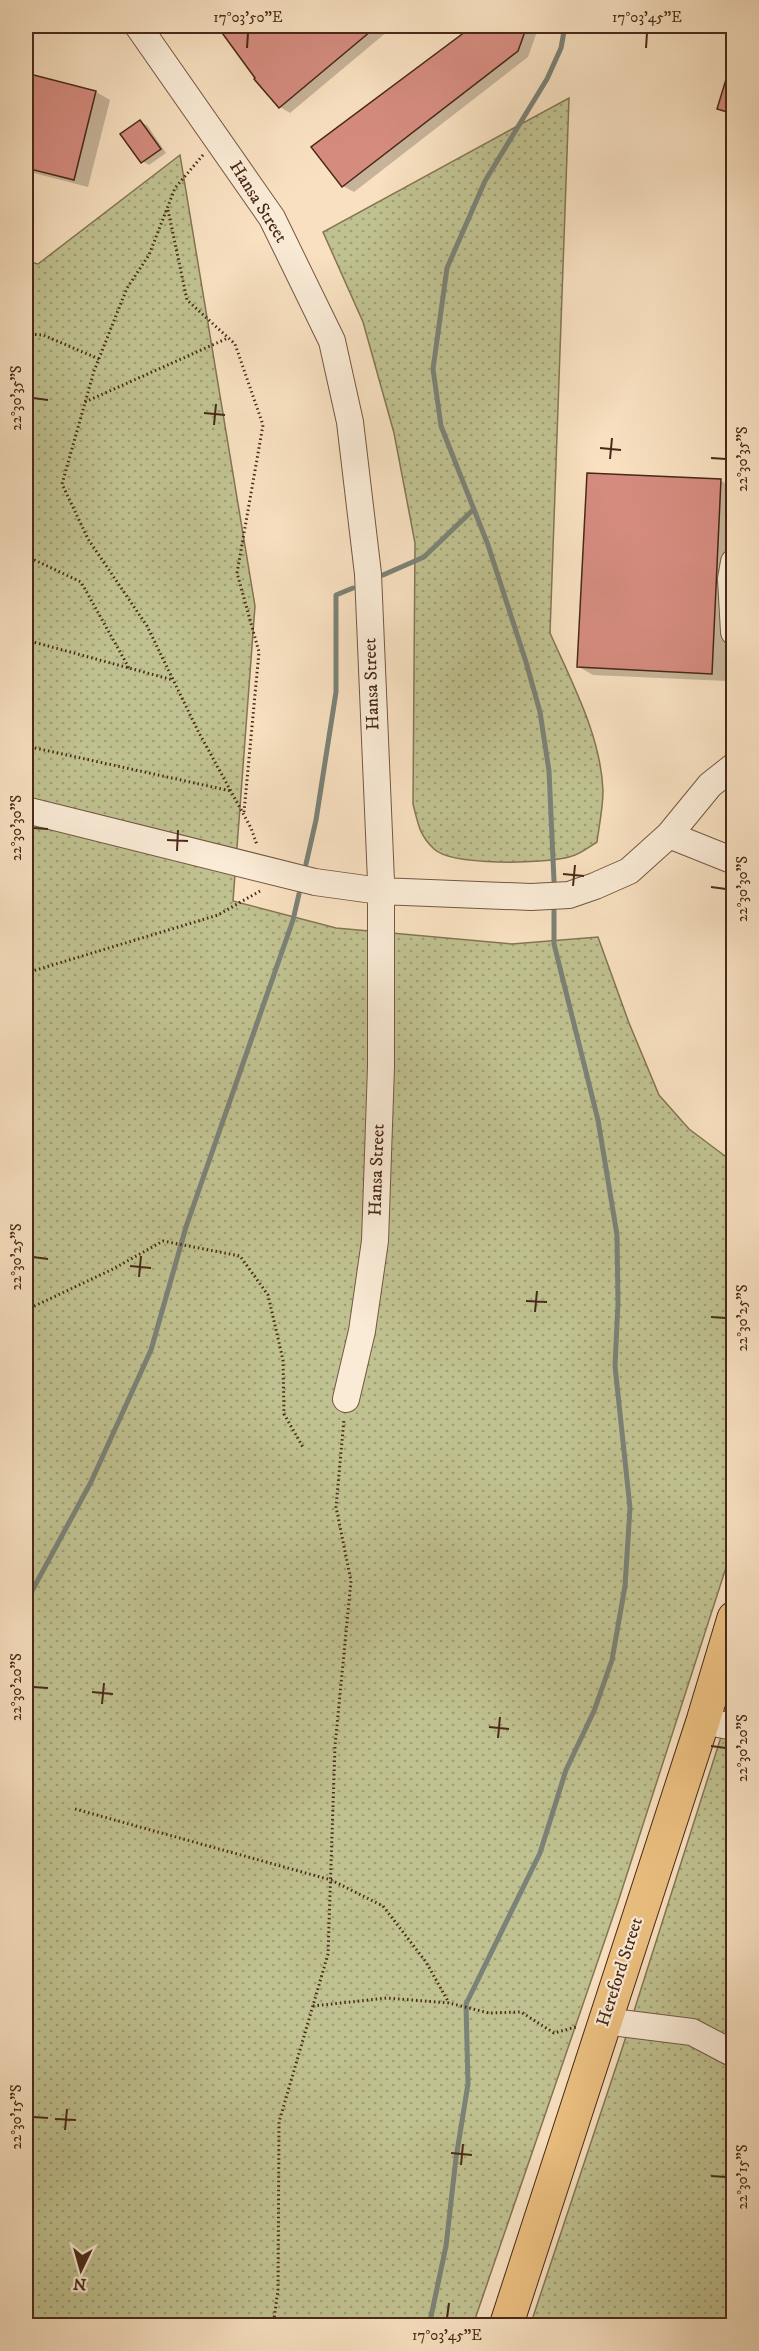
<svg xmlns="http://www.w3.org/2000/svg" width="759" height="2351" font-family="'IM FELL DW Pica',serif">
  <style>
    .grass { fill: url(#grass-dots); stroke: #847554; stroke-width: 1.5 }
    .shadow { fill: #0003 }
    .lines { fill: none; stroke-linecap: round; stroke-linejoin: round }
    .stream { stroke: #7b8277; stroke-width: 5 }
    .building { fill: #d58c7f; stroke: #492918; stroke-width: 1.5 }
    .minor-casing { stroke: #755742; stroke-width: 28 }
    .major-casing { stroke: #492918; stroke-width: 35 }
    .path { stroke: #492918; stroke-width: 3; stroke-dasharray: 1.5 3; stroke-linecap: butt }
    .minor { stroke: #faebd6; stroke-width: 26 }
    .major { stroke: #ecc080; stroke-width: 33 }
    .ticks { fill: none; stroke: #492918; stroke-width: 2 }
    .labels { text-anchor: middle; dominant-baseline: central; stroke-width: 4.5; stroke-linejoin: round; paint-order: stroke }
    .street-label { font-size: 18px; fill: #492918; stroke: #faebd6 }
    .neatline { fill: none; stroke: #492918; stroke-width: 2 }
    .ticks-label { font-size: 15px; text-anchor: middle; fill: #492918 }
  </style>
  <defs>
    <pattern id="grass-dots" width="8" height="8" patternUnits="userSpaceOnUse" patternTransform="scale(1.5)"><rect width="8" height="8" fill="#c0c190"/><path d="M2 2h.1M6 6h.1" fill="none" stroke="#9e9d75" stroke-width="1.8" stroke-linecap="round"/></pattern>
  </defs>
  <rect width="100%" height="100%" fill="#f8e0c0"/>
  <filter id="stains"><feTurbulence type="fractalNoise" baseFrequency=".00333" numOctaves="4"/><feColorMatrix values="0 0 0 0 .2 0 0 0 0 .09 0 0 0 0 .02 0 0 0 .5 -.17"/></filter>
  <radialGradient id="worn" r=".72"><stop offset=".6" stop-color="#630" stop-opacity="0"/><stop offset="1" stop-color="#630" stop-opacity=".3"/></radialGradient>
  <path class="grass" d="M569 98 550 633C572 683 601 736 603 791 603 808 599 826 597 842 589 847 579 855 569 857 544 864 452 866 434 849 419 835 418 823 413 804L415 543 394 433 363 322 323 232Z
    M180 155 255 606 233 901 336 928 512 944 598 937 629 1023 659 1095 689 1129 733 1162V1546L618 1902 473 2325 26 2326V261L38 264Z
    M733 1699V2325L530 2326 622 2049Z"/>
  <path class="shadow" d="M218 26H394L290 113 280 107Z
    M475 26H539L528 57 354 192 343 186 313 147Z
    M734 59V117L718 108Z
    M26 75 96 92 110 100 88 187 26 171Z
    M140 122 147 125 166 153 149 165 142 161Z
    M721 481 734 488 726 681 593 675 579 667Z"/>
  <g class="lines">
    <path class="stream" d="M383 575 424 557 474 509
      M306 864 316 820 336 692V595L353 588
      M554 881 549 771 540 712 526 662 488 545 441 426 433 369 447 268 485 181 547 79 561 48 565 26
      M26 1602 91 1482 151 1350 186 1227 293 920 299 894
      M429 2326 446 2246 456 2158 468 2084 466 2004 540 1853 566 1770 594 1711 612 1660 625 1586 630 1508 615 1366 618 1303 617 1235 598 1120 554 944V911"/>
  </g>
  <path class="building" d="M217 26H377L279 108 254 79 255 78Z
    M473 26H527L518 51 342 187 311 147Z
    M730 66H734V114L717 109Z
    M26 73 96 91 74 180 26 168Z
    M140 120 161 149 141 163 120 134Z
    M587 473 721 479 712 674 577 667Z"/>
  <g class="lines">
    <g class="minor-casing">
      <path id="minor" d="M138 26 272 218 332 341 350 422 368 574 381 881V1067L375 1241 362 1331 346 1399
        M734 562 731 579 734 632
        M26 810 315 882 380 891 531 897 569 895 595 886 629 871 669 835 710 785 734 766
        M669 835 734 861
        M703 1721 734 1727
        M604 2021 692 2032 734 2054"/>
    </g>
    <g class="major-casing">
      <path id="major" d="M506 2326 703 1721 734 1618"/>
    </g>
    <path class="path" d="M203 155 175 188 149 255 127 288 94 371 62 484 88 539 147 626 198 731 251 828 257 845
      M168 210 187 300 235 344 263 425 237 573 259 652 244 812
      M26 334 43 335 99 359
      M85 402 228 338
      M26 556 81 582 129 668
      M26 640 173 680
      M26 746 231 791
      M26 973 218 915 260 891
      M26 1310 113 1269 163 1241 240 1256 268 1295 283 1360 284 1414 304 1449
      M75 1809 331 1880 383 1906 426 1962 449 2003
      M313 2006 387 1998 449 2003 489 2013 521 2012 554 2033 576 2027
      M273 2326 278 2290 279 2122 328 1954 335 1746 351 1581 336 1507 344 1419"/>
    <use href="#minor" class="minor"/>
    <use href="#major" class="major"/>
  </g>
  <path class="ticks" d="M247 48 248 33M646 48 647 33M33 398 48 400M204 413 225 415M214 425 216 404M600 448 621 450M711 458 726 459M610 459 612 438M33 828 48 829M167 840 188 841M177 851 178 830M563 874 584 876M573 886 575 865M711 887 726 889M33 1257 48 1259M130 1266 151 1268M139 1277 141 1256M526 1301 547 1302M535 1312 537 1291M711 1317 726 1318M33 1687 48 1688M92 1692 113 1694M102 1704 104 1683M489 1727 509 1729M498 1738 500 1717M711 1746 726 1748M33 2117 48 2118M55 2119 76 2120M65 2130 67 2109M451 2153 472 2155M461 2165 463 2144M711 2176 726 2177M447 2318 449 2303"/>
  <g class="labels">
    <g class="street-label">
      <text transform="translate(258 202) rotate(58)">Hansa Street</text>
      <text transform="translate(372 684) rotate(-92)">Hansa Street</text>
      <text transform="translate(377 1170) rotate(-88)">Hansa Street</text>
      <text transform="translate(620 1972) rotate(-72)">Hereford Street</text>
    </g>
  </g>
  <rect width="759" height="2351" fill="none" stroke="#f8e0c0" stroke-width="66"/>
  <g transform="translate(81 2270) rotate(185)" stroke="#faebd6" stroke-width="4.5" paint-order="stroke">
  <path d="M0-4.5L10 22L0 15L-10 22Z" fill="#492918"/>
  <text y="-9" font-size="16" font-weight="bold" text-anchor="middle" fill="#492918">N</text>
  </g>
  <rect x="33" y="33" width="693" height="2285" class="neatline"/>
  <g class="ticks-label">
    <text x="248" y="22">17°03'50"E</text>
    <text x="647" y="22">17°03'45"E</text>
    <text transform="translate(16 398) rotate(-90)" y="5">22°30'35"S</text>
    <text transform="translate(742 459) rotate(-90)" y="5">22°30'35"S</text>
    <text transform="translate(16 828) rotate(-90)" y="5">22°30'30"S</text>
    <text transform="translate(742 889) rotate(-90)" y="5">22°30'30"S</text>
    <text transform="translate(16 1257) rotate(-90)" y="5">22°30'25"S</text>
    <text transform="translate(742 1318) rotate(-90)" y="5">22°30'25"S</text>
    <text transform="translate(16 1687) rotate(-90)" y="5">22°30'20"S</text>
    <text transform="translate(742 1748) rotate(-90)" y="5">22°30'20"S</text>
    <text transform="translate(16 2117) rotate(-90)" y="5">22°30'15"S</text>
    <text transform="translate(742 2177) rotate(-90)" y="5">22°30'15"S</text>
    <text x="447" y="2340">17°03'45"E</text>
  </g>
  <rect width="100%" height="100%" filter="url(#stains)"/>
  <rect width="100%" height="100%" fill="url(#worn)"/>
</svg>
